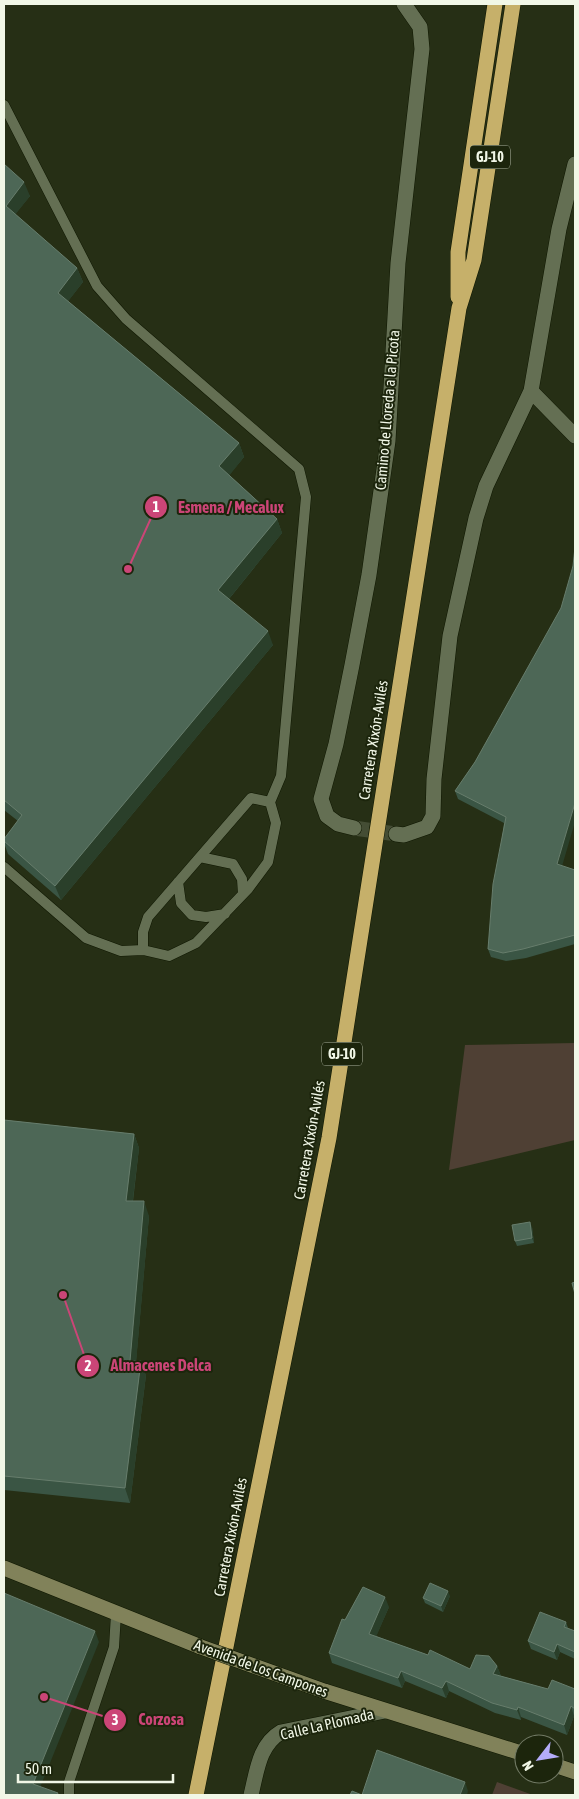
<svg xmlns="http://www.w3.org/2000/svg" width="579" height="1799" font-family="'Asap Condensed',sans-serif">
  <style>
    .green { fill: #4f4034 }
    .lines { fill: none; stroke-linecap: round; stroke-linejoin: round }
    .street-tunnel { stroke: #444d34; stroke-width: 15; stroke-dasharray: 15 8; stroke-linecap: butt }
    .lane-casing { stroke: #0f1701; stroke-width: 11 }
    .street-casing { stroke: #0f1701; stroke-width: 16 }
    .secondary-casing { stroke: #0f1701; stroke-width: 16 }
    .highway-casing { stroke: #0f1701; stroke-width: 16 }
    .lane { stroke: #646f53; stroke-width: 10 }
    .street { stroke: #646f53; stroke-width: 15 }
    .secondary { stroke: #81825a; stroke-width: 15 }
    .highway { stroke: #c6b06a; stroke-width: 15 }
    .secondary-bridge-casing { stroke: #0f1701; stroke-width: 16; stroke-linecap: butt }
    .secondary-bridge { stroke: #81825a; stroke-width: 15 }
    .wall { fill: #3a5544 }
    .shaded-wall { fill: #2a3f2a }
    .building { fill: #4d6756; stroke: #677d6c }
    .labels { text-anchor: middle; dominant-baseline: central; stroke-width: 4; stroke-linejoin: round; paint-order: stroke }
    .shield { fill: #1c250c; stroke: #b1b8a5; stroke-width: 1 }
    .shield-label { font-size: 14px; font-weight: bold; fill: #f1f7e7 }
    .street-label { font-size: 15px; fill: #f1f7e7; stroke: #1c250c }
    .leader { fill: none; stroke: #cb4577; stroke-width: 2 }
    .callout-dot { fill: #cb4577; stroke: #1c250c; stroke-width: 2 }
    .mark-label { font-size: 15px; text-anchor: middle; font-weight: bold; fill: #fff }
    .callout-label { font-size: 16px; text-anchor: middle; font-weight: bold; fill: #cb4577; stroke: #1c250c; stroke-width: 4; stroke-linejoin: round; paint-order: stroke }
  </style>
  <rect width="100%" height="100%" fill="#262f15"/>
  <path class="green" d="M575 1043V1140L449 1170 465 1045Z
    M497 1782 533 1795H492Z"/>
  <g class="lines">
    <path class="street-tunnel" d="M354 828 396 834"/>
    <g class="lane-casing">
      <path id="lane" d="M4 105 97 286 126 319 299 469 306 497 281 776 270 802
        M200 857 233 864 242 879 243 894
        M4 867 86 938 121 951 143 950 169 956 196 943 248 889 268 862 276 823 270 802 251 798 148 917 143 932V950
        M178 882 181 903 192 915 206 917 225 914
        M69 1795V1782L114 1647 116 1614"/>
    </g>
    <g class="street-casing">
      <path id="street" d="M531 391 575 436
        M354 828 338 824 327 816 321 799 336 744 352 665 369 575 388 441 398 263 422 49 420 27 404 4
        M396 834 404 835 427 827 433 816 434 779 450 636 476 518 486 486 531 391 559 229 575 164
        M251 1795C257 1771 259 1745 281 1732L385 1711"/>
    </g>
    <g class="secondary-casing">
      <path id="secondary" d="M4 1568 201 1647
        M324 1691 524 1754
        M554 1765 575 1772"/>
    </g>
    <g class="highway-casing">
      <path id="highway" d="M458 297V252L495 4
        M196 1795 329 1138 459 308 474 260 513 4"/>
    </g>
    <use href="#lane" class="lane"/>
    <use href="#street" class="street"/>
    <use href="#secondary" class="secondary"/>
    <use href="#highway" class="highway"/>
    <g class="secondary-bridge-casing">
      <path id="secondary-bridge" d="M201 1647 324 1691"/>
    </g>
    <use href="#secondary-bridge" class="secondary-bridge"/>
  </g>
  <path class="wall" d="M4 164 30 196 15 214 77 268 83 282 68 301 239 443 244 457 229 475 277 519 282 533 229 599 273 645 61 900 8 854 4 843V839L18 821 4 810Z
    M475 762 562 866 575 870V944L526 958 506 961 491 957 488 949 504 823 458 799 455 791Z
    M4 1120 134 1134 139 1148 133 1201 149 1216 136 1361 146 1375 130 1503 4 1490Z
    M532 1227 534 1243 517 1246 515 1241Z
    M450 1596 443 1612 425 1603 423 1598Z
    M389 1607 376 1636 428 1655 470 1669 497 1666 501 1676 548 1689H575V1717L574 1716 567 1735 521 1717V1720L495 1713 449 1691 446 1698 405 1681 402 1688 332 1663 329 1653Z
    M566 1622 568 1628 575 1631V1659L560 1652 557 1660 531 1649 528 1641Z"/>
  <path class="shaded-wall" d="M24 182 30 196 11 220 6 206Z
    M77 268 83 282 63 308 58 293Z
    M239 443 244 457 225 481 219 466Z
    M277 519 282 533 224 605 218 590Z
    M268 631 273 645 61 900 55 886Z
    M575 803V822L560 873 557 864Z
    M134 1134 139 1148 131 1215 126 1201Z
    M144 1201 149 1216 135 1375 130 1361Z
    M530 1222 532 1227 534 1243 532 1238Z
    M141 1361 146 1375 130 1503 125 1488Z
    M448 1591 450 1596 443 1612 441 1606Z
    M385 1597 389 1607 373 1644 369 1634Z
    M95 1631 99 1642 37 1795 33 1784Z
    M557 1644 560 1652 557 1660 554 1652Z
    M497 1666 501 1676 497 1684 493 1674Z
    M401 1671 405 1681 402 1688 398 1678Z
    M446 1681 449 1691 446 1698 442 1688Z
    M571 1706 574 1716 567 1735 564 1725Z
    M518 1707 521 1717V1720L517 1710Z
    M465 1782 468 1791 467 1795H460Z"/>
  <path class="building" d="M4 164 24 182 6 206 77 268 58 293 239 443 219 466 277 519 218 590 268 631 55 886 4 841V839L22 815 4 800Z
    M575 547V803L557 864 575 870V935L523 949 503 953 488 949 493 884 506 817 455 791 475 762 561 608 573 566Z
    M4 1120 134 1134 126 1201H144L130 1361H141L125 1488 4 1476Z
    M530 1222 532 1238 515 1241 512 1225Z
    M575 1282V1294L572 1283Z
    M430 1583 448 1591 441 1606 423 1598Z
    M363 1587 385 1597 369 1634 428 1655 430 1650 470 1669 476 1655 489 1656 497 1666 493 1674 548 1689 552 1680 575 1689V1709L571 1706 564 1725 518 1707 517 1710 492 1703 446 1681 442 1688 401 1671 398 1678 329 1653 342 1619 345 1620Z
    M4 1593 95 1631 33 1784 58 1793 57 1795H4Z
    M540 1612 566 1622 564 1627 575 1631V1652L557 1644 554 1652 528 1641Z
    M377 1750 465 1782 460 1795H350L352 1791 362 1795Z"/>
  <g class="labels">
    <g class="shield">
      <rect x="470" y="145.5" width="40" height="23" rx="4"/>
      <rect x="322" y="1042.5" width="40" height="23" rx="4"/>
    </g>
    <g class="shield-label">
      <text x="490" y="157">GJ-10</text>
      <text x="342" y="1054">GJ-10</text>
    </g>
    <g class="street-label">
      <text transform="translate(387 410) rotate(-85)">Camino de Lloreda a la Picota</text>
      <text transform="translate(373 740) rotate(-81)">Carretera Xixón-Avilés</text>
      <text transform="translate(309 1140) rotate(-80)">Carretera Xixón-Avilés</text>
      <text transform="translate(230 1537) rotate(-79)">Carretera Xixón-Avilés</text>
      <text transform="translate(261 1668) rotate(20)">Avenida de Los Campones</text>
      <text transform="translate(327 1724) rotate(-13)">Calle La Plomada</text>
    </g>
  </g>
  <path class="leader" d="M128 569L156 507M63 1295L88 1366M44 1697L115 1720"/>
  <g class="callout-dot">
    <circle cx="128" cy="569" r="5"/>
    <circle cx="63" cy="1295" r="5"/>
    <circle cx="44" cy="1697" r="5"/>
    <circle cx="156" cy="507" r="12"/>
    <circle cx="88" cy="1366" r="12"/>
    <circle cx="115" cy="1720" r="12"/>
  </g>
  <g class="mark-label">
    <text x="156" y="512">1</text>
    <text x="88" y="1371">2</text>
    <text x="115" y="1725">3</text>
  </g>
  <g class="callout-label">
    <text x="231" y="513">Esmena / Mecalux</text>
    <text x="161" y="1371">Almacenes Delca</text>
    <text x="161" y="1725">Corzosa</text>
  </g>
  <rect width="579" height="1799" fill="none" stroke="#f1f7e7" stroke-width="10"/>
  <g transform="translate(539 1759) rotate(239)"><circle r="24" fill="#1c250c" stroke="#717964"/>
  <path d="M0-4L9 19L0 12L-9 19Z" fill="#b4acf9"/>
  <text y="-8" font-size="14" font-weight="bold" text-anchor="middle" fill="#f1f7e7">N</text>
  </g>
  <path d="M18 1774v8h155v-8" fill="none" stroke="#f1f7e7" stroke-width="2.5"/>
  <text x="25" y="1774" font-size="15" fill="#f1f7e7" stroke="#1c250c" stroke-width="4" paint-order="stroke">50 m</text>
</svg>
